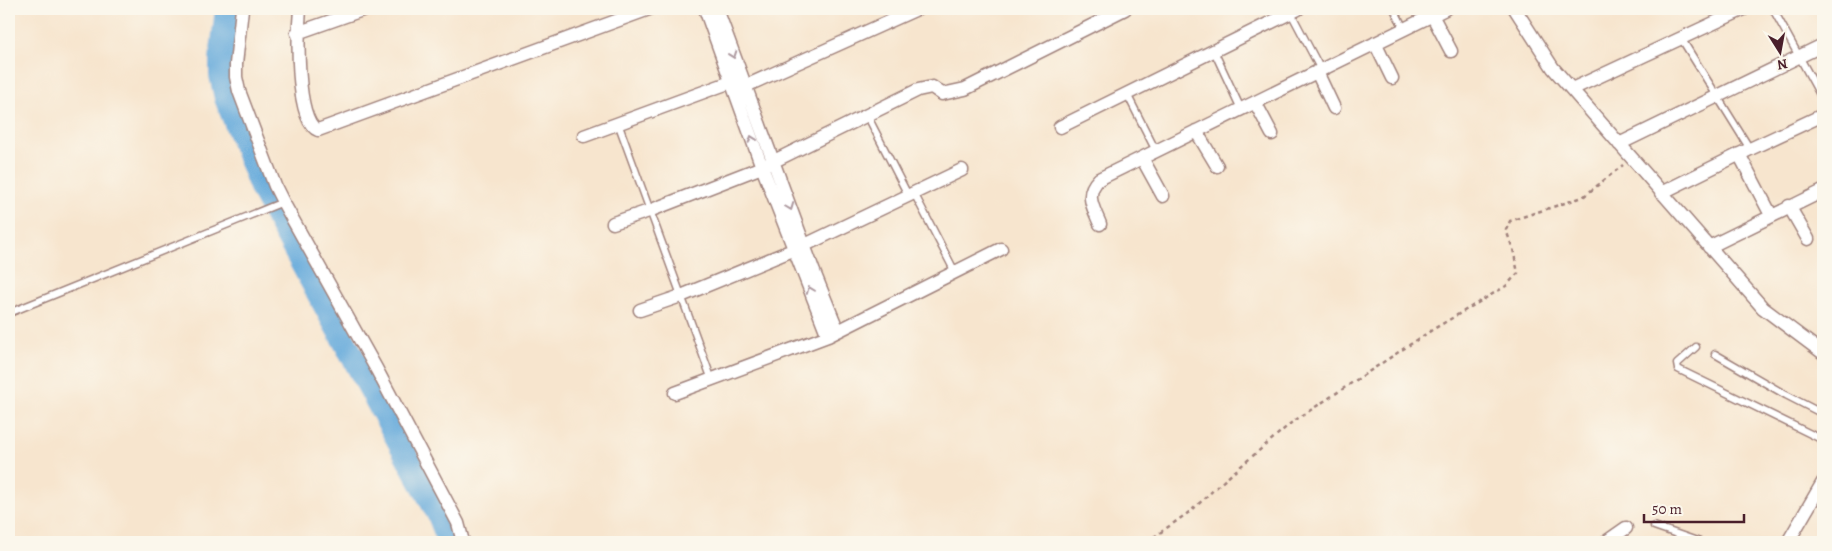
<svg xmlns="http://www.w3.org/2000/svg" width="1832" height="551" font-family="Alegreya,serif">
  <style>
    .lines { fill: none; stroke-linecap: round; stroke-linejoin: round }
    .river { stroke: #66aadb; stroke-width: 24 }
    .service-casing { stroke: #a0827c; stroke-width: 9 }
    .minor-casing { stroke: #a0827c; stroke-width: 15 }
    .path { stroke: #a0827c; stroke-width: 2.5; stroke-dasharray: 4 4; stroke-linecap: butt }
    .service { stroke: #fff; stroke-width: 6 }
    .minor { stroke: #fff; stroke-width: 12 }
    .oneway { stroke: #ae9aa0 }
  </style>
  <rect width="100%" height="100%" fill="#fbf7ec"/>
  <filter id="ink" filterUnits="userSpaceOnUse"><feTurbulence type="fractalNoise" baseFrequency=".02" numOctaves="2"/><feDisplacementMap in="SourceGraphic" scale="10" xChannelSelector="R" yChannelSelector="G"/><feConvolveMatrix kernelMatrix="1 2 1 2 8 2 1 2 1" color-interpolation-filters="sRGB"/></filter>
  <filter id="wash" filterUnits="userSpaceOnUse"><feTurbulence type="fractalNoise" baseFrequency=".0096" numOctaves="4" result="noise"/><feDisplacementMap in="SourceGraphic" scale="20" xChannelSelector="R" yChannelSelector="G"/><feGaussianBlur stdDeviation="1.12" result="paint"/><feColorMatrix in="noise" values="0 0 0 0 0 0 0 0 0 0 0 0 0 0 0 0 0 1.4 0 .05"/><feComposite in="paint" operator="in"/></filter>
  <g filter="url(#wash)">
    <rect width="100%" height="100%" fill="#f7e5ce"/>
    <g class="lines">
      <path class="river" d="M227 9 221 60V75L226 98 262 190 439 515 446 533 447 542"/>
    </g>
  </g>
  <g filter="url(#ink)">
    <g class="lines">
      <g class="service-casing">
        <path id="service" d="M1394 9 1404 29
          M1773 9 1823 100
          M1291 13 1321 70
          M1681 38 1750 149
          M1214 51 1241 109
          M1127 94 1156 151
          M867 115 908 195
          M618 123 712 380
          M914 193 955 272
          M9 313 283 202
          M1696 347 1677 364 1678 369 1823 440
          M1715 354 1786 395 1823 414
          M1654 526 1700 542"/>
      </g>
      <g class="minor-casing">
        <path id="minor" d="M242 9 236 64V77L239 91 275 186 283 202 377 370 458 523 463 542
          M300 9C298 31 295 122 318 130L649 9
          M705 9 762 167 828 336
          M717 9 814 272 838 331
          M1515 9 1553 68 1763 308 1823 353
          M1432 15 1451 51
          M297 33 365 9
          M1375 43 1392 78
          M1317 72 1334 108
          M739 89 917 9
          M1572 89 1744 9
          M1255 102 1272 134
          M1060 127 1298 9
          M1196 131 1217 166
          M584 136 739 79
          M1619 144 1823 45
          M1739 154 1771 215
          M1142 158 1163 196
          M1661 193 1750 149 1823 115
          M1789 206 1808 239
          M613 223 649 211 762 167 918 90 932 87 942 94 965 89 1125 9
          M1100 224C1093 207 1084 194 1099 179L1445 9
          M1709 247 1823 191
          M640 310 681 296 805 245 962 170
          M675 393 828 336 1001 249
          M1606 542 1626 528
          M1788 542 1823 482"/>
      </g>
      <path class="path" d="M1147 542 1192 510 1219 485 1291 423 1432 330 1506 286 1518 273 1513 249 1506 230 1510 221 1583 197 1623 165"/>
      <use href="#service" class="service"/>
      <use href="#minor" class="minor"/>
    </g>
    <defs><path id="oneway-chevron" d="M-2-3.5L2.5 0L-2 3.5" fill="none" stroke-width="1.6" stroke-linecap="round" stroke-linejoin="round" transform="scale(1.25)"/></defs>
    <g class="oneway">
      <use href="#oneway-chevron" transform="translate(733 55) rotate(70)"/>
      <use href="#oneway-chevron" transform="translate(752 139) rotate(-109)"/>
      <use href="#oneway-chevron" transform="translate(790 207) rotate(69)"/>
      <use href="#oneway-chevron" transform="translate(810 290) rotate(-111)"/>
    </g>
  </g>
  <rect width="1832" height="551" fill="none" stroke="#fbf7ec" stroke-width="30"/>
  <g transform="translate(1780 52) rotate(169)" stroke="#fbf7ec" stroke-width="4" paint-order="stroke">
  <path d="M0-4L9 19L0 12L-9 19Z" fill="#4a1f2b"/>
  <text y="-8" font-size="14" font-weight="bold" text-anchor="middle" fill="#4a1f2b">N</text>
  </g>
  <path d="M1644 514v8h100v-8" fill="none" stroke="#4a1f2b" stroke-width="2.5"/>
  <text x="1652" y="514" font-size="15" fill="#4a1f2b" stroke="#fbf7ec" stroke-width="4" paint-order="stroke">50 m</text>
</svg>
